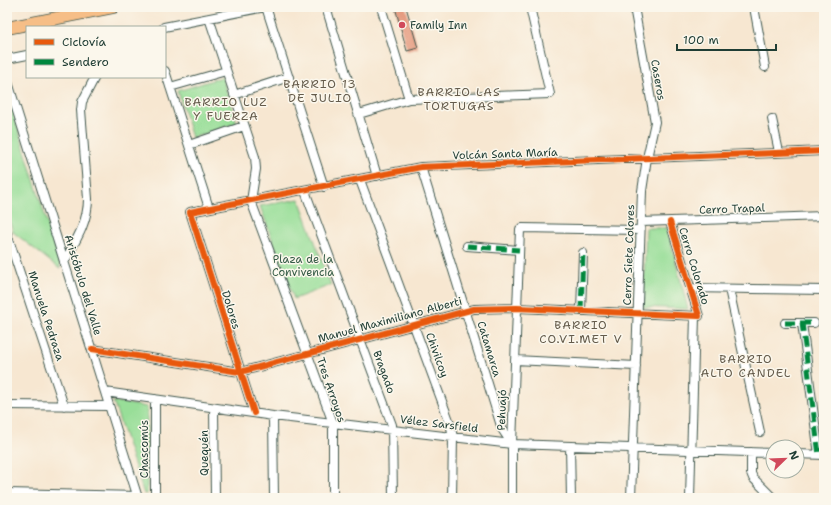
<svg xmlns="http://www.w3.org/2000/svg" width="831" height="505" font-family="'Shantell Sans',sans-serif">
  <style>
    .green { fill: #98de98; stroke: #5c8e66 }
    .building { fill: #e39376 }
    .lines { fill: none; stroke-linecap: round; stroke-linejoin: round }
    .minor-casing { stroke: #3f564c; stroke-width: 10 }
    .highway-casing { stroke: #3f564c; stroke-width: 14 }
    .minor { stroke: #fff; stroke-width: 8 }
    .highway { stroke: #f6be87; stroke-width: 12 }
    .quiet { stroke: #00873e; stroke-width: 5; stroke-dasharray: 10 5; stroke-linecap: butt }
    .cycleway-casing { stroke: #fbf7ec; stroke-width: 8 }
    .cycleway { stroke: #e8590c; stroke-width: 6 }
    .poi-dot { fill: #d1495b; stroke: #fbf7ec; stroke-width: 1.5 }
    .labels { text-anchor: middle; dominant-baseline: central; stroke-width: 3; stroke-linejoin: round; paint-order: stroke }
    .poi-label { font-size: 11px; fill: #1f3d34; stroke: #fbf7ec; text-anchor: start }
    .street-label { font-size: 11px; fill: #1f3d34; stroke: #fbf7ec }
    .park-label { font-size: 11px; fill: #375d48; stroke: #fbf7ec }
    .neighbourhood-label { font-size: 12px; letter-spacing: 1px; fill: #645b4b; stroke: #fbf7ec }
  </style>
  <rect width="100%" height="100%" fill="#fbf7ec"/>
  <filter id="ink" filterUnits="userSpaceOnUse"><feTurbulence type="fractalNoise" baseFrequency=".025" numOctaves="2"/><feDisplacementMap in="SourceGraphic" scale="8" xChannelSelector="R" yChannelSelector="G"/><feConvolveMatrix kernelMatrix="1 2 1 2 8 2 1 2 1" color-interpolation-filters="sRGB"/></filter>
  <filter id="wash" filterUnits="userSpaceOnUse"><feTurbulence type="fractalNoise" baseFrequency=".012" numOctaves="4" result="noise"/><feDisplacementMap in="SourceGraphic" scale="16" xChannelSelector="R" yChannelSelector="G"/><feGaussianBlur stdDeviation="0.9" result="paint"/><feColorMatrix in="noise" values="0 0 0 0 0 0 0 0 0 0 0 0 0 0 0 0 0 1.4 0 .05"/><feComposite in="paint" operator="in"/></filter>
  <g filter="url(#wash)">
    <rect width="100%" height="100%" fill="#f7e7d1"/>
    <path class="green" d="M222 77 237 123 192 138 178 91Z
      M7 93 60 264V269L13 232 7 213Z
      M299 199 331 285 294 299 260 206Z
      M646 228H667L688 309 643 307Z
      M113 401 147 407V494H144Z"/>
    <g id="blocks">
      <path class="building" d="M395 7H406L418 48 407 51Z"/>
    </g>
  </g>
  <g filter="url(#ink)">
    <use href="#blocks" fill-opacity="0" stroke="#3f564c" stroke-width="1"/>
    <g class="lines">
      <g class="minor-casing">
        <path id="minor" d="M266 7 324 187
          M326 7 377 176
          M381 7 409 99
          M754 7 765 67
          M209 18 255 157 256 169 251 201 333 423V498
          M164 27 265 7
          M7 59 27 55
          M165 71 209 208
          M7 79 138 498
          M170 87 226 71
          M234 95 289 77
          M359 114 409 99 550 94 530 7
          M772 119 779 152
          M189 145 244 126
          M421 167 502 429 512 444
          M360 180 450 423 453 437 452 498
          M305 191 392 425 393 498
          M641 222 824 216
          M7 234 64 406
          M467 246 519 250
          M64 262C75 242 88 223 88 199L81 110 82 102 95 77
          M690 288 824 290
          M729 289 760 432
          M581 311 583 253
          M785 323H814
          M802 323 819 455
          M92 349 240 372 474 309 517 308 699 316 670 222
          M515 360 636 366
          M105 392 273 416 512 444 773 453
          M7 405 109 406
          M214 408 215 498
          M254 413 190 212 421 167 824 151
          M273 416 274 498
          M570 446 571 498
          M751 452V473L753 478 773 498
          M797 454 824 455
          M7 493 138 496
          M155 498V399
          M512 498V444L520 229 522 228 640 230
          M631 498 642 191 647 158 655 122 634 7
          M690 498 695 316"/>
      </g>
      <g class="highway-casing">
        <path id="highway" d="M7 28 113 7"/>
      </g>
      <use href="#minor" class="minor"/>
      <use href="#highway" class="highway"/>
      <path class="quiet" d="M467 246 519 250
        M581 311 583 253
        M785 323H814
        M802 323 819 455"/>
      <g class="cycleway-casing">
        <path id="cycleway" d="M92 349 240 372 474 309 517 308 699 316 670 222
          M254 413 190 212 421 167 824 151"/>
      </g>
      <use href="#cycleway" class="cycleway"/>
    </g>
  </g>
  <circle class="poi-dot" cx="402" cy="25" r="4"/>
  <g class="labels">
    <g class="poi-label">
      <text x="410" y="25">Family Inn</text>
    </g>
    <g class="street-label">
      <text transform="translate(658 80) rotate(80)">Caseros</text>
      <text transform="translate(505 154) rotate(-2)">Volcán Santa María</text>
      <text transform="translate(732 209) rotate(-2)">Cerro Trapal</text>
      <text transform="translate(629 255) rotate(-88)">Cerro Siete Colores</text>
      <text transform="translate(694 266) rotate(73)">Cerro Colorado</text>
      <text transform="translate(83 285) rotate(73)">Aristóbulo del Valle</text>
      <text transform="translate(231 310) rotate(73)">Dolores</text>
      <text transform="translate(46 316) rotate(72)">Manuela Pedraza</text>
      <text transform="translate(390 320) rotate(-15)">Manuel Maximiliano Alberti</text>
      <text transform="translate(489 349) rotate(73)">Catamarca</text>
      <text transform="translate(437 355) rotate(70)">Chivilcoy</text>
      <text transform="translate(384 372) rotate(70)">Bragado</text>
      <text transform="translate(331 390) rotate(71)">Tres Arroyos</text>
      <text transform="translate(502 410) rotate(-88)">Pehuajó</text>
      <text transform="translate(439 424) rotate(7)">Vélez Sarsfield</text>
      <text transform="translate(144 449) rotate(-90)">Chascomús</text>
      <text transform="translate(204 453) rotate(-90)">Quequén</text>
    </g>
    <g class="park-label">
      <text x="303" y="259">Plaza de la<tspan x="303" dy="13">Convivencia</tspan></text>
    </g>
    <g class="neighbourhood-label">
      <text x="320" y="84">BARRIO 13<tspan x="320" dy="14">DE JULIO</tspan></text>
      <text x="459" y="92">BARRIO LAS<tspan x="459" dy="14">TORTUGAS</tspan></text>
      <text x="226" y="102">BARRIO LUZ<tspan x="226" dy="14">Y FUERZA</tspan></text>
      <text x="581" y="325">BARRIO<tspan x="581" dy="14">CO.VI.MET V</tspan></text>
      <text x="746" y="359">BARRIO<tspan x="746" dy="14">ALTO CANDEL</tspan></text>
    </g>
  </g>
  <rect width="831" height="505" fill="none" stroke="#fbf7ec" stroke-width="24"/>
  <rect x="26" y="26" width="140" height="52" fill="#fbf7ec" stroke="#a3ada2"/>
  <rect x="34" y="39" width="20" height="6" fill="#e8590c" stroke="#a3ada2"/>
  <text x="62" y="46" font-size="12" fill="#1f3d34">Ciclovía</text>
  <rect x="34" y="59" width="20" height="6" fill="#00873e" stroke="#a3ada2"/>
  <text x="62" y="66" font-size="12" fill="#1f3d34">Sendero</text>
  <g transform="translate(785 459) rotate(67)"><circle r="19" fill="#fbf7ec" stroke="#a3ada2"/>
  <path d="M0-3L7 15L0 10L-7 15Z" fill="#d1495b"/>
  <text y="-6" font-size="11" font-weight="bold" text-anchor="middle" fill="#1f3d34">N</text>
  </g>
  <path d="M677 44v6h99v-6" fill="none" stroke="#1f3d34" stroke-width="2"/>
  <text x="683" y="44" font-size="12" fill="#1f3d34" stroke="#fbf7ec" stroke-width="3" paint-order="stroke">100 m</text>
</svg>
